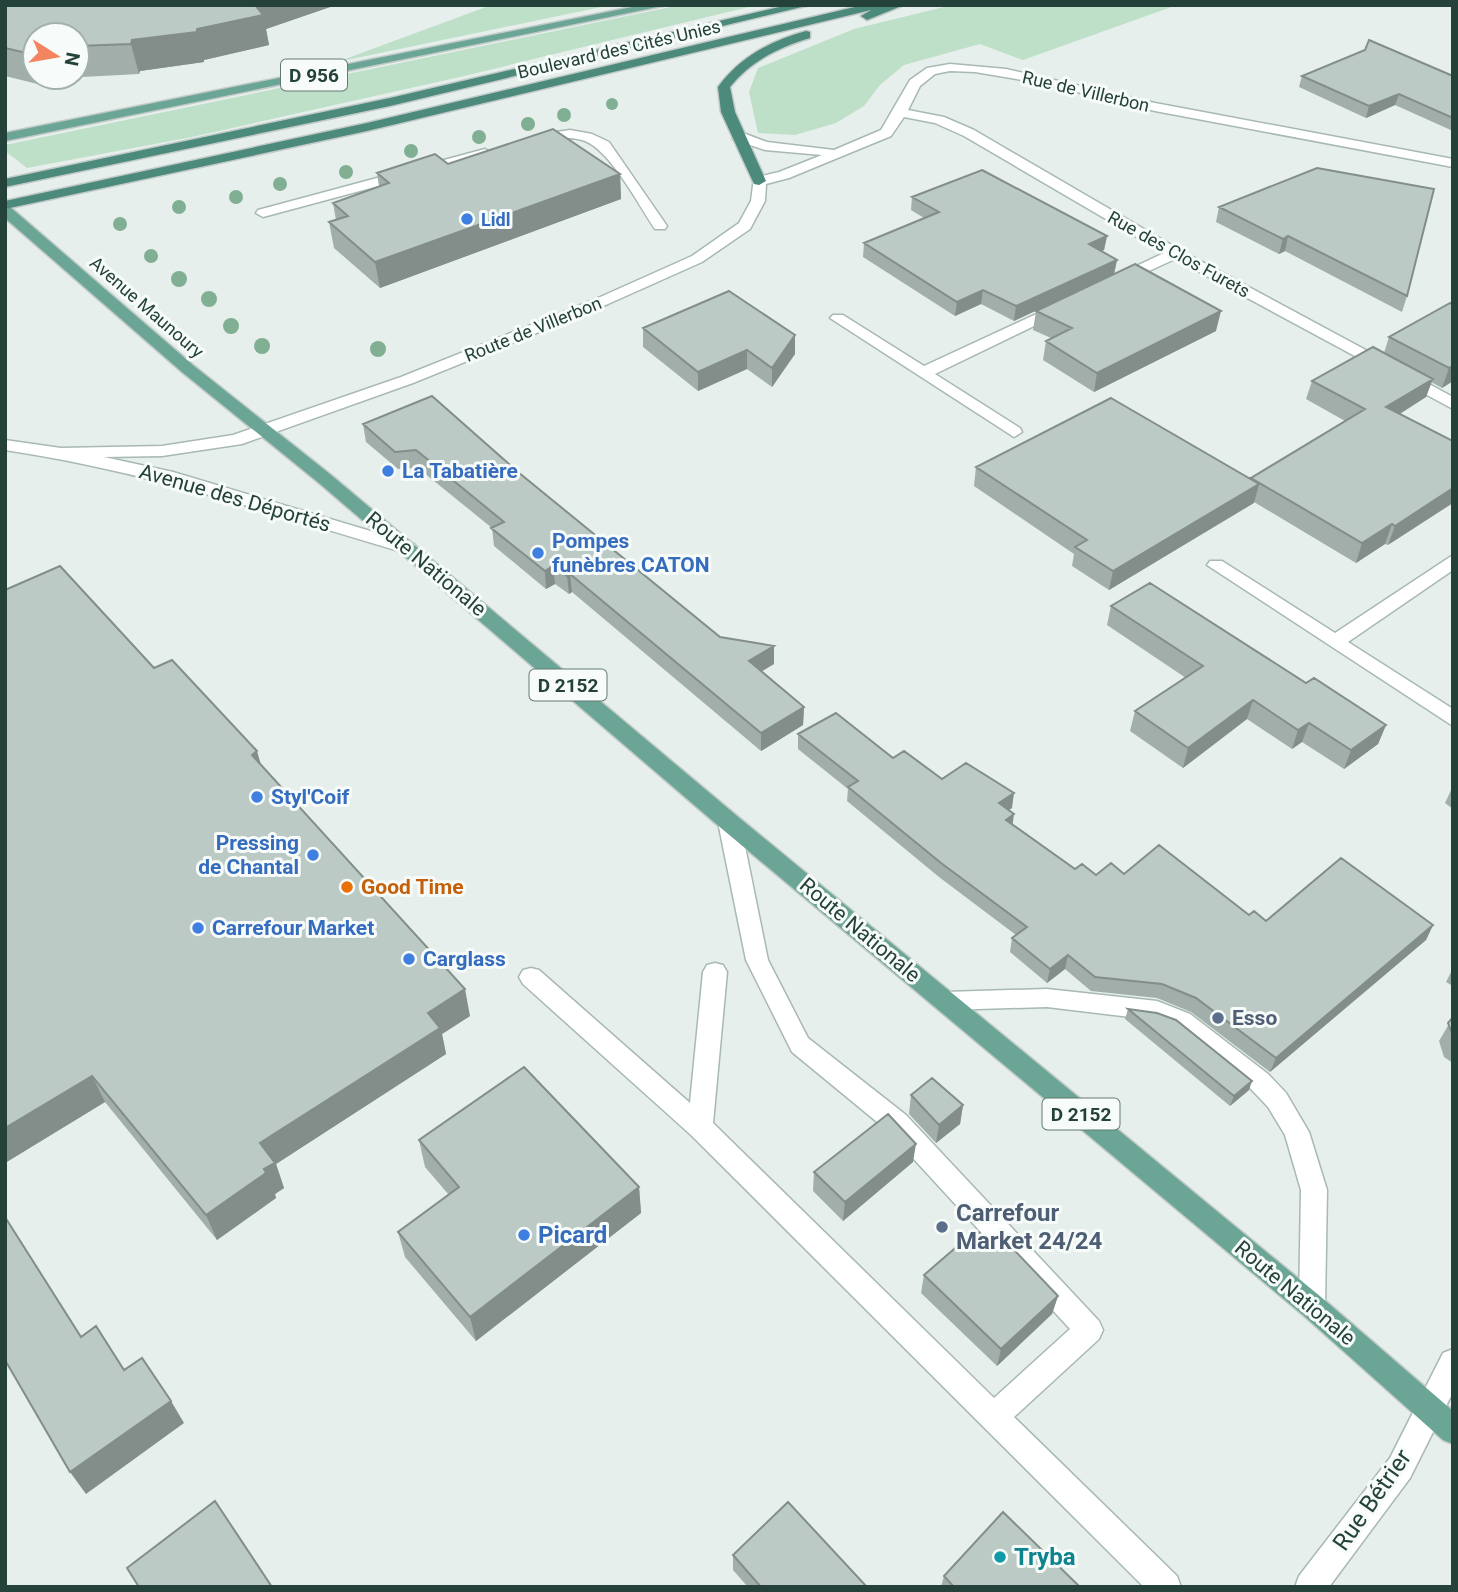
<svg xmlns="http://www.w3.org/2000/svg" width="1458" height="1592" font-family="Roboto,sans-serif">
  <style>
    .green { fill: #bfe0c8 }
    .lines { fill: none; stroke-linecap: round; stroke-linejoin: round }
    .service-casing { stroke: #a8b8b2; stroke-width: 3 }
    .minor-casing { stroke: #a8b8b2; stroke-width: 3 }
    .primary-casing { stroke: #c2cac8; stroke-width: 3 }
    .trunk-casing { stroke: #c2cac8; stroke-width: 3 }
    .service { fill: #fff; fill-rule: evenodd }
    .minor { fill: #fff; fill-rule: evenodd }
    .primary { fill: #6aa596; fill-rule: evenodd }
    .trunk { fill: #4c8a7c; fill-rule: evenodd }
    .tree { fill: #80af93 }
    .wall { fill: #a1aea9; fill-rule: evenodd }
    .shaded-wall { fill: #838d89 }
    .building { fill: #bbcac4; stroke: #838d89; stroke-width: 2 }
    .shop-dot { fill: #3f7fe0; stroke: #f7fbf9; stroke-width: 2.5 }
    .food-dot { fill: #e8710a; stroke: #f7fbf9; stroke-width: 2.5 }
    .service-dot { fill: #5c6f8a; stroke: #f7fbf9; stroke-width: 2.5 }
    .culture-dot { fill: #0f9aa8; stroke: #f7fbf9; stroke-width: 2.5 }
    .labels { text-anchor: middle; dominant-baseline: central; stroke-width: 6; stroke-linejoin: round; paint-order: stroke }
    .far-street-label { font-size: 18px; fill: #24423a; stroke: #f7fbf9 }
    .far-shop-label { font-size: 18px; font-weight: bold; fill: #366cbe; stroke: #f7fbf9; text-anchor: start }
    .shield { fill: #f7fbf9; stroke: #637a73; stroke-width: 2 }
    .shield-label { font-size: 19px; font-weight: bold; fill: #24423a }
    .shop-label { font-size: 21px; font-weight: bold; fill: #366cbe; stroke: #f7fbf9; text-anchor: start }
    .street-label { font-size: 21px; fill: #24423a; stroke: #f7fbf9 }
    .food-label { font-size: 21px; font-weight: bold; fill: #c56008; stroke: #f7fbf9; text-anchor: start }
    .service-label { font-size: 21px; font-weight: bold; fill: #4e5e75; stroke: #f7fbf9; text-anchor: start }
    .near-service-label { font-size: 24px; font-weight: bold; fill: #4e5e75; stroke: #f7fbf9; text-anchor: start }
    .near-shop-label { font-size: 24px; font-weight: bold; fill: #366cbe; stroke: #f7fbf9; text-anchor: start }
    .near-street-label { font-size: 24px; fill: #24423a; stroke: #f7fbf9 }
    .near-culture-label { font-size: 24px; font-weight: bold; fill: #0d838f; stroke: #f7fbf9; text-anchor: start }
  </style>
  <rect width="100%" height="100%" fill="#e6efeb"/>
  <path class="green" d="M492 5H611L337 62 486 7Z
    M680 5H757L460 77 192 137 27 168 5 151V145Z
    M952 5H1177L1023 60 980 44 904 65 880 85 864 106 836 123 795 135 758 133 749 92 758 68 854 29Z"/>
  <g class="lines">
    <g class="service-casing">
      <path id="service" d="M570 130 592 134 609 142 667 226 665 229H655C639 206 609 147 582 140 566 135 549 140 533 144L526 140 543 134Z
        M485 149 492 153 490 156 263 217 256 213 258 210Z
        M729 814 737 816 740 822 768 960 808 1038 906 1115 1099 1321 1103 1330 1099 1339 1014 1417 1177 1576 1181 1587H1144L691 1135 523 984 519 977 523 970 531 968 539 970 690 1103 703 972 707 965 715 963 723 965 727 972 713 1123 994 1398 1070 1329 888 1131 792 1052 746 960 718 822 721 816Z
        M1047 989 1157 1001 1190 1014 1268 1074 1286 1093 1309 1132 1327 1190 1325 1306 1321 1315 1312 1319 1303 1315 1299 1306 1301 1190 1285 1135 1268 1107 1250 1088 1174 1028 1155 1020 1047 1007 945 1010 937 1008 933 1001 937 994 945 992Z"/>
    </g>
    <g class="minor-casing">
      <path id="minor" d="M950 64 1006 69 1155 103 1453 159V167L1155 111 1040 83 975 72 950 71 935 74 920 86 908 110 944 117 974 130 1180 250 1453 397V409L1175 259 1123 283H1113L1110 280 1113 277 1164 253 964 136 935 123 904 117 891 136 789 178 766 184 765 201 750 229 702 262 608 304 413 383 242 444 162 456 104 457 173 472 414 544 417 548 414 552H402C270 513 141 470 5 450V440L61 448 162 446 233 435 401 377 598 298 692 256 739 223 751 201 754 178 779 172 822 155 765 150 733 139V133H743L767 142 834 150 881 130 910 80 927 68Z
        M1060 303 1065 305 1068 308 1065 311 935 374 1020 428 1022 432 1014 437 830 318 833 315H843L924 366Z
        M1453 555V570L1348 642 1453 709V726L1207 565 1210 561H1222L1335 633Z
        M1453 1349V1392L1410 1478 1329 1587H1295L1299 1576 1390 1458 1443 1353Z"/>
    </g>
    <g class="primary-casing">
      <path id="primary" d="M642 5H667L5 141V133Z
        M5 206 10 207 194 366 331 475 737 816 1321 1297 1453 1411V1444L1443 1440 1303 1315 721 828 319 483 182 372 5 218Z"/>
    </g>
    <g class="trunk-casing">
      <path id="trunk" d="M788 5H810L390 106 5 187V179L390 98Z
        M863 5H904L867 20 861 16 871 10 367 131 5 209V201L367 123Z
        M806 31 810 32V38C778 48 752 60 730 87L735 112 766 181 759 185 754 184 721 112 718 87C740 57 770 41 806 31Z"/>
    </g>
    <use href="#service" class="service"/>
    <use href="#minor" class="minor"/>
    <use href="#primary" class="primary"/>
    <use href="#trunk" class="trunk"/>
  </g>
  <g class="tree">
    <circle cx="612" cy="104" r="6"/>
    <circle cx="564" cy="115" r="7"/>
    <circle cx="528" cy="124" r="7"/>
    <circle cx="479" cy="137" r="7"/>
    <circle cx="411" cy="151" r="7"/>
    <circle cx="346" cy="172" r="7"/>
    <circle cx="280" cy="184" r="7"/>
    <circle cx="236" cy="197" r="7"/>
    <circle cx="179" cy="207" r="7"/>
    <circle cx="120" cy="224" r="7"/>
    <circle cx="151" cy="256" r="7"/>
    <circle cx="179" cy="279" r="8"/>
    <circle cx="209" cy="299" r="8"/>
    <circle cx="231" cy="326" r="8"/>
    <circle cx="262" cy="346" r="8"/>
    <circle cx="378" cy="349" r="8"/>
  </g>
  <path class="wall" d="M5 5H336L266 29 269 45 204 60V62L140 71 139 74 63 78 54 88 5 76ZM35 35H77V77H35Z
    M1302 76H1453V131L1395 105 1366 118 1299 87Z
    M448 164 620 174 621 199 380 288 334 248 329 222 336 220 333 203 379 187 377 173Z
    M1317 168 1407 296 1402 312 1285 251 1279 254 1216 222 1219 207Z
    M912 197 1107 236 1104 250 1101 251 1117 260 1114 274 1014 321 981 304 955 316 863 257 864 243 924 218 911 210Z
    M1450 303 1453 381 1442 388 1431 382 1426 397 1400 414 1453 441 1388 545 1385 544 1356 563 1254 502 1109 590 1072 566 1074 554 974 486 976 467 1251 479 1345 421 1306 399 1312 381 1384 353 1389 337Z
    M1036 311 1216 331 1094 392 1043 360 1046 341 1051 338 1033 330Z
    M643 328 795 354 772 387 747 369 698 391 643 347Z
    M363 424 518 472 720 637 774 646V664L761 671 804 707 803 725 761 751 572 592 569 594 555 584 546 589 494 546 492 528 418 468 398 469 366 442Z
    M5 590 154 668 261 765 470 1016 442 1034 446 1054 276 1164 284 1188 275 1194 276 1198 217 1240 105 1102 5 1163Z
    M1111 606 1306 683 1386 725 1378 744 1344 769 1302 742 1292 749 1247 719 1183 768 1130 731 1135 711 1186 678 1107 625Z
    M798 734 893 758 1012 808 1008 810 1012 825 1075 869 1096 875 1124 874 1266 921 1433 925 1426 940 1270 1072 1191 1012 1157 998 1091 991 1065 969 1047 983 1010 952 1012 938 1016 935 939 877 847 801 848 789 798 749Z
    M1453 786V809L1445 803Z
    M1453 968V986L1446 982Z
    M1128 1009 1249 1090 1230 1106 1125 1019Z
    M1453 1017V1063L1444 1057 1439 1041Z
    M911 1095 963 1105 960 1124 936 1143 909 1114Z
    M419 1140 639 1187 641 1213 476 1341 405 1257 398 1232 449 1195 425 1167Z
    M913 1162 843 1221 813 1191 814 1172Z
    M924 1275 1058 1296 1052 1314 997 1366 921 1293Z
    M733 1555 867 1587H748L733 1570Z
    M944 1576 1080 1587H941Z"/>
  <path class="shaded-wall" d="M252 5H336L266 29 269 45 204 60V62L140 71 139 74 131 44 132 40 197 29Z
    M50 77H63V78L54 88Z
    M1399 94 1395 105 1366 118 1369 106Z
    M620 174 621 199 380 288 375 262Z
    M1107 236 1104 250 1086 258 1089 244Z
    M1288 236 1285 251 1279 254 1283 239Z
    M1117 260 1114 274 1014 321 1016 306Z
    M983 290 981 304 955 316 957 302Z
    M1221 311 1216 331 1094 392 1097 373Z
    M795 335V354L772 387V368Z
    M747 350V369L698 391V372Z
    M1453 366V381L1442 388 1449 368Z
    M1433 379 1426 397 1380 426 1386 407Z
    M1259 484 1254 503 1109 590 1113 571Z
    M1453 488V503L1388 545 1395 526Z
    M1392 524 1385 544 1356 563 1362 543Z
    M553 566 555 584 546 589 545 571Z
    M570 574 572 592 569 594 567 576Z
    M774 646V664L749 679V661Z
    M1253 700 1247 719 1183 768 1188 748Z
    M804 707 803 725 761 751V733Z
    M1309 723 1302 742 1292 749 1298 730Z
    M1386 725 1378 744 1344 769 1351 750Z
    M257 751 265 779 252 755Z
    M1014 793 1012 808 997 818 999 803Z
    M1014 814 1012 829 1006 820Z
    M1433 925 1426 940 1270 1072 1276 1058Z
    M1068 955 1065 969 1047 983 1050 969Z
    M465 989 470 1016 442 1034 446 1054 276 1164 284 1188 275 1194 276 1198 217 1240 206 1215 264 1169 260 1143 428 1013Z
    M92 1076 105 1102 5 1163V1128Z
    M1252 1081 1249 1090 1230 1106 1234 1096Z
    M963 1105 960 1124 936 1143 939 1125Z
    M916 1144 913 1162 843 1221 845 1202Z
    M639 1187 641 1213 476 1341 470 1317Z
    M1058 1296 1052 1314 997 1366 1001 1349Z
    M171 1401 184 1423 86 1494 70 1472Z"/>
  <path class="building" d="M5 5H255L263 15 197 29V32L132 40 131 44 77 46V35H35V55L5 48Z
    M1369 40 1453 76V118L1399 94 1369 106 1302 76 1365 50Z
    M553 129 620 174 375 262 329 222 348 216 333 203 389 183 377 173 435 154 448 164Z
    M1317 168 1434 189 1407 296 1288 236 1283 239 1219 207Z
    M982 170 1107 236 1089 244 1117 260 1016 306 983 290 957 302 864 243 939 212 912 197Z
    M1135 264 1221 311 1097 373 1046 341 1072 328 1036 311Z
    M729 291 795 335 772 368 747 350 698 372 643 328Z
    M1450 303 1453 304V366L1449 368 1389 337Z
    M1373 347 1433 379 1386 407 1453 441V488L1395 526 1392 524 1362 543 1251 478 1365 409 1312 381Z
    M432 396 518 472 720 637 774 646 749 661 804 707 761 733 570 574 567 576 553 566 545 571 491 528 504 522 416 450 395 452 363 424Z
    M1111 398 1259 484 1113 571 1075 547 1087 540 976 467Z
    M60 566 154 668 172 660 257 751 252 755 465 989 428 1013 440 1028 260 1143 275 1163 264 1169 266 1173 206 1215 92 1076 5 1128V590Z
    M1150 583 1306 683 1314 678 1386 725 1351 750 1309 723 1298 730 1253 700 1188 748 1135 711 1203 666 1111 606Z
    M836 713 893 758 904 751 942 779 966 763 1014 793 999 803 1014 814 1006 820 1075 869 1082 864 1096 875 1111 863 1124 874 1159 845 1249 915 1254 911 1266 921 1341 858 1433 925 1276 1058 1196 998 1162 984 1095 977 1068 955 1050 969 1012 938 1027 927 941 863 848 787 858 781 798 734Z
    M1128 1009 1157 1013 1176 1020 1252 1081 1234 1096Z
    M1453 1017V1036L1448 1023Z
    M524 1067 639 1187 470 1317 398 1232 459 1187 419 1140Z
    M932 1078 963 1105 939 1125 911 1095Z
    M888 1114 916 1144 845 1202 814 1172Z
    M5 1217 81 1337 96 1326 124 1370 142 1358 171 1401 70 1472 5 1360Z
    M976 1230 990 1243 999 1234 1058 1296 1001 1349 924 1275Z
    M215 1501 272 1587H139L127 1568Z
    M788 1502 867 1587H761L733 1555Z
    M1003 1512 1080 1587H954L944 1576Z"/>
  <g class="shop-dot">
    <circle cx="467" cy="219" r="7"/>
    <circle cx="388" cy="471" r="7"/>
    <circle cx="538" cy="553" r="7"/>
    <circle cx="257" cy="797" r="7"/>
    <circle cx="313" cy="855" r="7"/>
    <circle cx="198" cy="928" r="7"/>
    <circle cx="409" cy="959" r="7"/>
    <circle cx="524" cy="1235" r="7"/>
  </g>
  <circle class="food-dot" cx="347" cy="887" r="7"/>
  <g class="service-dot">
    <circle cx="1218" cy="1018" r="7"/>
    <circle cx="942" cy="1227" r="7"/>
  </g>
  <circle class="culture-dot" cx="1000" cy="1557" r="7"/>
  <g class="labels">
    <g class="far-street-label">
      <text transform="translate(619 49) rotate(-13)">Boulevard des Cités Unies</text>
      <text transform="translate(1086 91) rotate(13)">Rue de Villerbon</text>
      <text transform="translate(1179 254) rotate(29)">Rue des Clos Furets</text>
      <text transform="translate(147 307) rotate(41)">Avenue Maunoury</text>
      <text transform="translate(533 329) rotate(-22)">Route de Villerbon</text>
    </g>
    <g class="far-shop-label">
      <text x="481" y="219">Lidl</text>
    </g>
    <g class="shield">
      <rect x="281" y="59.5" width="66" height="31" rx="5"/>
      <rect x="529.5" y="669.5" width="77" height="31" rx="5"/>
      <rect x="1042.5" y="1098.5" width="77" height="31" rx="5"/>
    </g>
    <g class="shield-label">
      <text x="314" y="75">D 956</text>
      <text x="568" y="685">D 2152</text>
      <text x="1081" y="1114">D 2152</text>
    </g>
    <g class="shop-label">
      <text x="402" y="471">La Tabatière</text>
      <text x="552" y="541">Pompes<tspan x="552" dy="24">funèbres CATON</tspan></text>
      <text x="271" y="797">Styl'Coif</text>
      <text x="299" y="843" text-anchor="end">Pressing<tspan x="299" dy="24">de Chantal</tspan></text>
      <text x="212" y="928">Carrefour Market</text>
      <text x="423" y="959">Carglass</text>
    </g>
    <g class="street-label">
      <text transform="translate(235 498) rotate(16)">Avenue des Déportés</text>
      <text transform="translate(426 564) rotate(40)">Route Nationale</text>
      <text transform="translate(860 930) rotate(40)">Route Nationale</text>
      <text transform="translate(1295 1293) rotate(40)">Route Nationale</text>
    </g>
    <g class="food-label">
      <text x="361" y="887">Good Time</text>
    </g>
    <g class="service-label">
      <text x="1232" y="1018">Esso</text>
    </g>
    <g class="near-service-label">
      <text x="956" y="1213">Carrefour<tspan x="956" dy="28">Market 24/24</tspan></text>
    </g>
    <g class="near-shop-label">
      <text x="538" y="1235">Picard</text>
    </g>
    <g class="near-street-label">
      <text transform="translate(1372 1500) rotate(-55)">Rue Bétrier</text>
    </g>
    <g class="near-culture-label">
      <text x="1014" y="1557">Tryba</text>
    </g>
  </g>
  <rect width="1458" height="1592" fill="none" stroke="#24423a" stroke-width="14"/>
  <g transform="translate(56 56) rotate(101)"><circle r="33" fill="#f7fbf9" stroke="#a3b1ad" stroke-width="2"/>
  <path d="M0-5L12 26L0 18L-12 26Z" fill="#f4845f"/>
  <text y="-10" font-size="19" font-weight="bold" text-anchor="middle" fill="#24423a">N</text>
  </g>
</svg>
